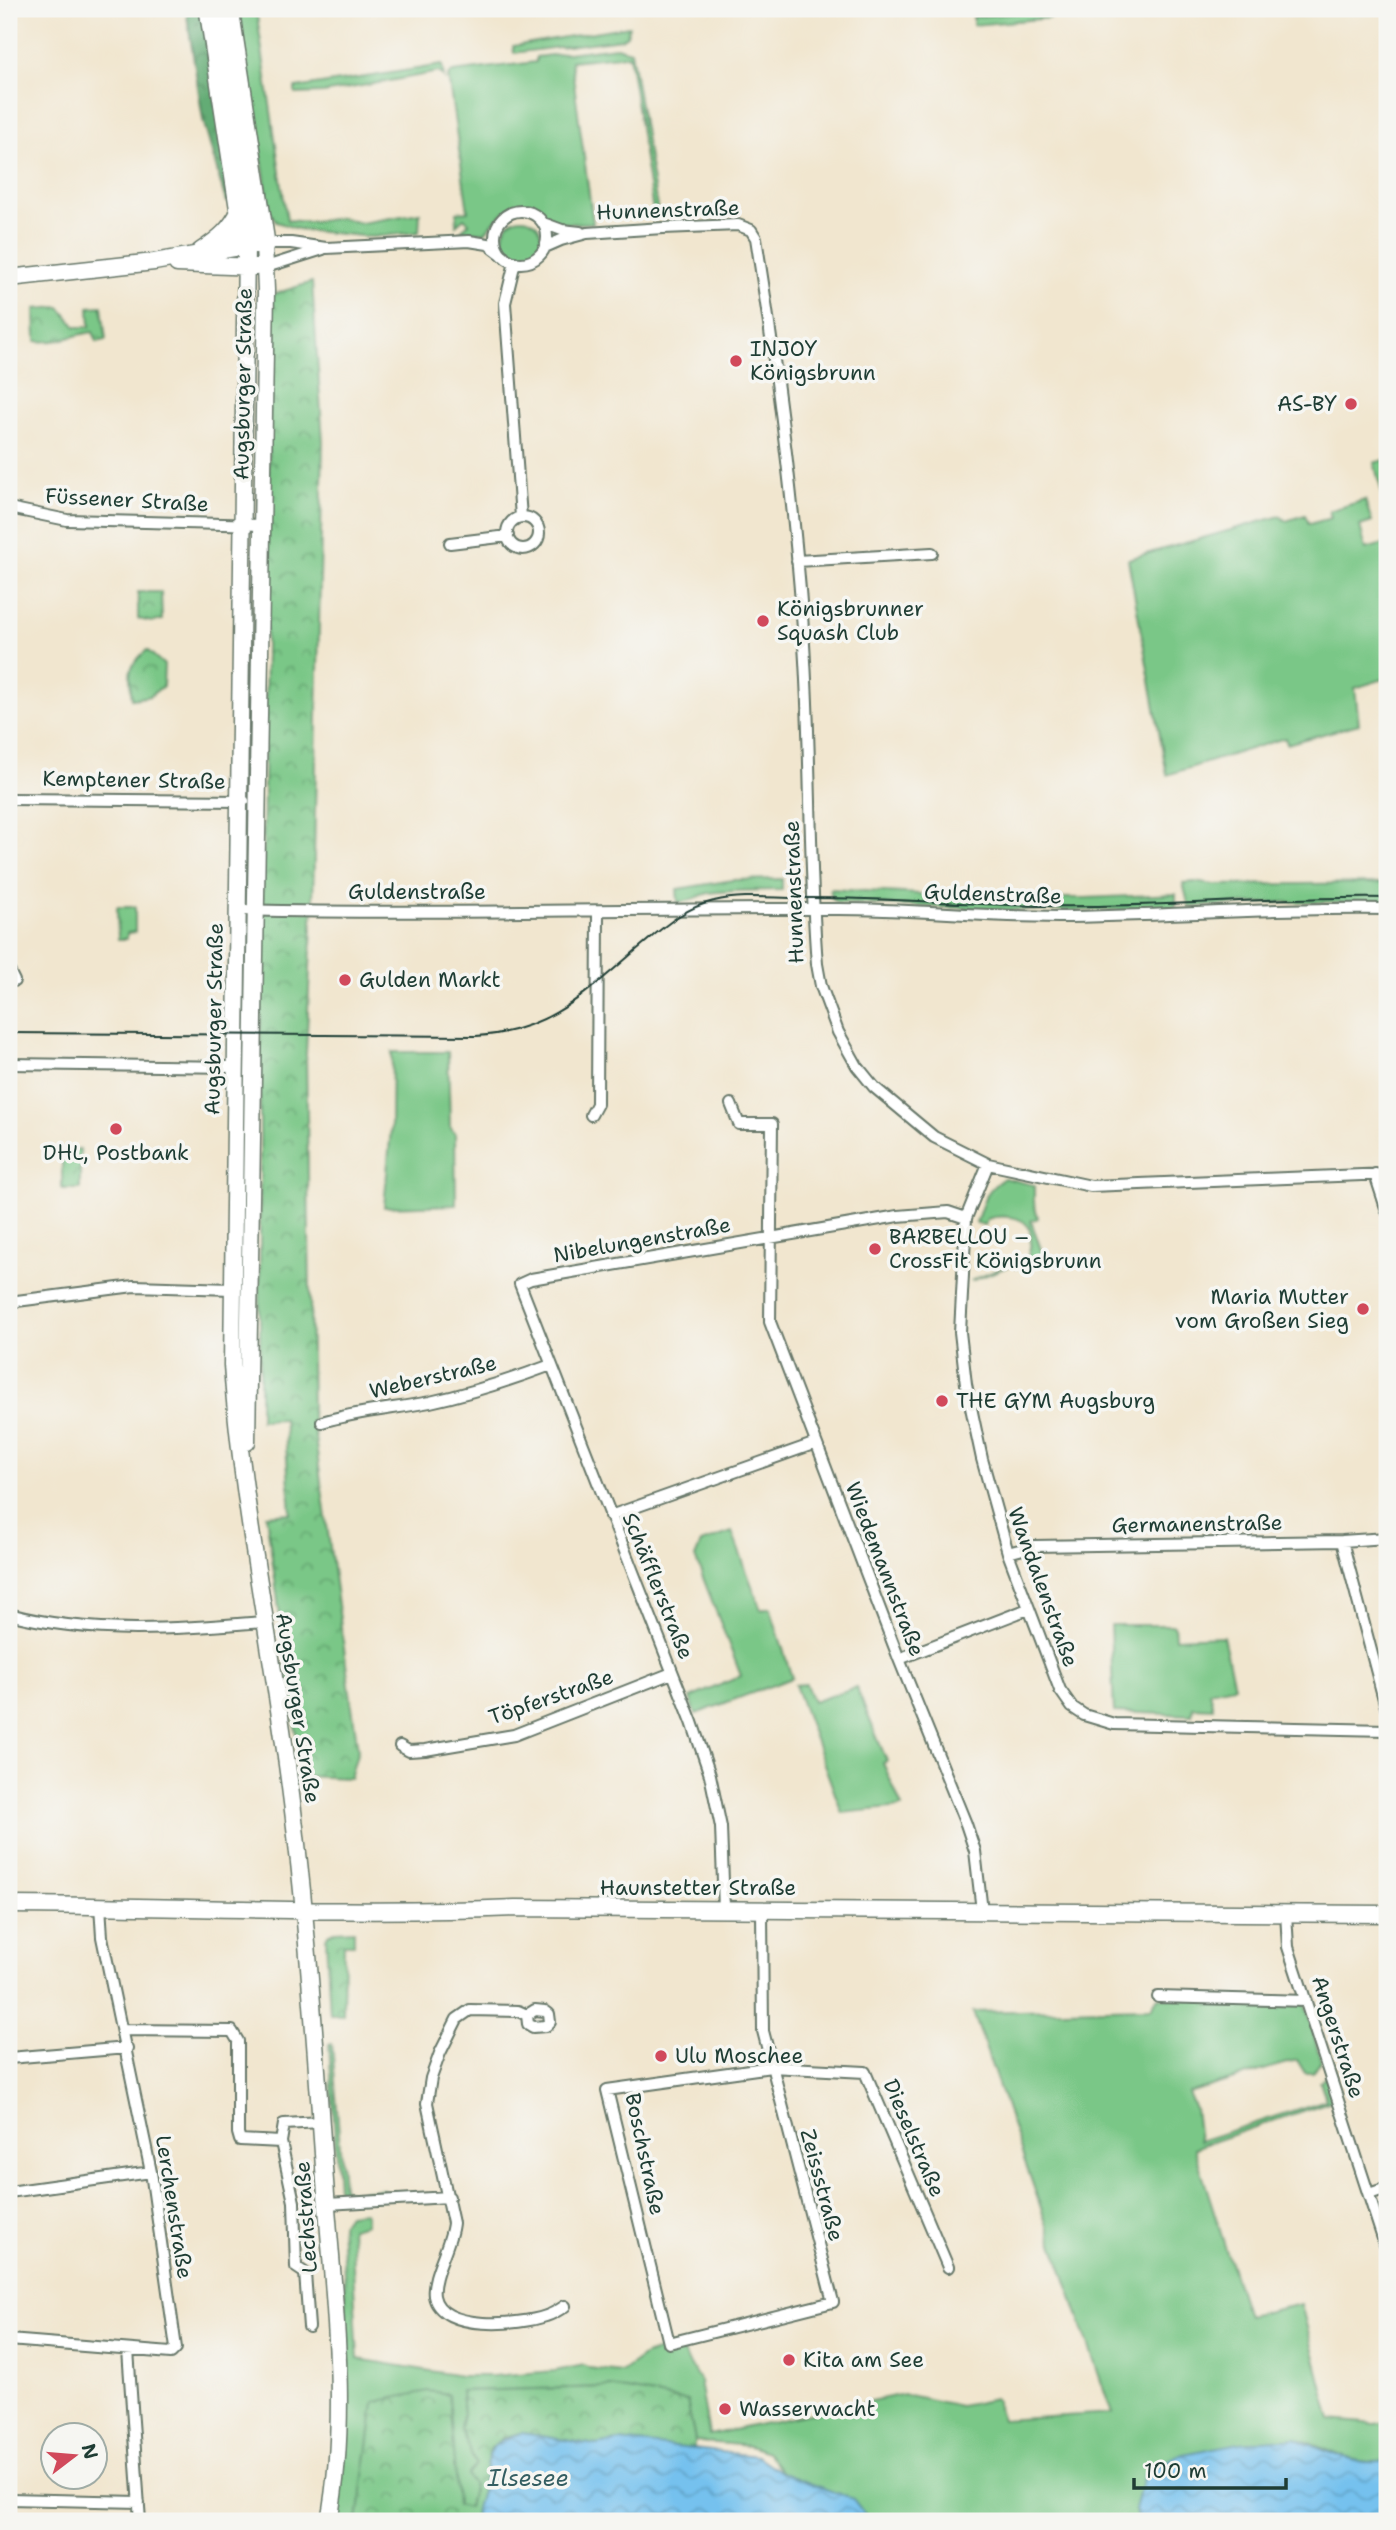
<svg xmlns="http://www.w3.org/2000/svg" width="1396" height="2530" font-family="'Shantell Sans',sans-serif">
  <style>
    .green { fill: #7ac787; stroke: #4c825e; stroke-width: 2 }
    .forest { fill: url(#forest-crowns); stroke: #417454; stroke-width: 2 }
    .park { fill: url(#park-crowns); stroke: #4c825e; stroke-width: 2 }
    .water { fill: url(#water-waves); stroke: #4a7f91; stroke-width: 2 }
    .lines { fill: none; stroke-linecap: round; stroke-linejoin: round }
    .street-casing { stroke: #68786a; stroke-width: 14 }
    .secondary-casing { stroke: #68786a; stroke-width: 19 }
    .highway-casing { stroke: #68786a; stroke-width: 24 }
    .street { stroke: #fff; stroke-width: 10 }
    .secondary { stroke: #fff; stroke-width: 16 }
    .highway { stroke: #fff; stroke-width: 21 }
    .tram { stroke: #1f3d34; stroke-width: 2 }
    .poi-dot { fill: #d1495b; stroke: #f6f6f2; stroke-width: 2.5 }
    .labels { text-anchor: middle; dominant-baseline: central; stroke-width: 7; stroke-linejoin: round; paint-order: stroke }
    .street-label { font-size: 21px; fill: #1f3d34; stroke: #f6f6f2 }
    .poi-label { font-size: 21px; fill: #1f3d34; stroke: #f6f6f2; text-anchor: start }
    .water-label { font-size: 23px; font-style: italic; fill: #345e62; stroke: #f6f6f2 }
  </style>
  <defs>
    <pattern id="forest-crowns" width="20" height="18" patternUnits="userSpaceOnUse" patternTransform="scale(1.75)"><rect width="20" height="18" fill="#63ac74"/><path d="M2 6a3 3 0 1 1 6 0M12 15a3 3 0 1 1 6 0" fill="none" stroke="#518d60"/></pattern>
    <pattern id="park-crowns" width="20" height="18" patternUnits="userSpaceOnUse" patternTransform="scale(1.75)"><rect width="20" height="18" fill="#7ac787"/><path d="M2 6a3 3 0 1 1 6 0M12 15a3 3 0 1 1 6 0" fill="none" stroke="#63a36f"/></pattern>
    <pattern id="water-waves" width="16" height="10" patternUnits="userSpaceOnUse" patternTransform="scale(1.75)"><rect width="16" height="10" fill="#74c1ee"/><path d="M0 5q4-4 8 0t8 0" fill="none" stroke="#5f9ec2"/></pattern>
  </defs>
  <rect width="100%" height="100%" fill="#f6f6f2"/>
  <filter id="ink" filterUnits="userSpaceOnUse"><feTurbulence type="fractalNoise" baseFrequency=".0143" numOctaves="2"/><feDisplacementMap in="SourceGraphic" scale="14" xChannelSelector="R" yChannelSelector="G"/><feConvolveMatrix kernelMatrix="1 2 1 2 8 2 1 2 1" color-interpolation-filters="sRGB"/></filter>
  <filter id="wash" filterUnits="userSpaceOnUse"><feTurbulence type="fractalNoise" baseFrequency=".00686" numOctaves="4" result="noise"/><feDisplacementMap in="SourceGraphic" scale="28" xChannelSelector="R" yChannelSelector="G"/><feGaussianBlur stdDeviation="1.57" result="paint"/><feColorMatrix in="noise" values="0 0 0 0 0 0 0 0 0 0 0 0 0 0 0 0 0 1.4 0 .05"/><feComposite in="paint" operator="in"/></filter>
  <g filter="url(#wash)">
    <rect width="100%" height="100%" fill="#f1e6cf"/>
    <path class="green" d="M239 9H256L287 220 309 222 341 218 361 223 420 213 419 232 372 237 301 230 276 222 270 212Z
      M1048 10 1050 18 973 25V17Z
      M629 26 627 35 621 39 514 53 513 46Z
      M616 47 631 51 659 218H654L629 55 571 61 593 223C581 223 565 225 554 221 546 218 542 212 535 209 512 197 498 218 484 233L461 231 469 223 464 218 456 225 457 212 468 211 448 76 453 72 536 62V57Z
      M442 65 444 78 439 72 323 93 295 94V88Z
      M503 237a19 19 0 1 1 38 0a19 19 0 1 1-38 0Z
      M1387 459V511L1374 463Z
      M1365 500 1372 522 1360 526 1366 549 1387 543V678L1355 688 1359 724 1287 744 1285 738 1167 775 1128 559 1280 516 1286 521 1305 515 1309 524 1331 518 1329 511Z
      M782 879V890C758 890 734 890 710 893 698 895 689 903 678 902L677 889 733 880Z
      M1195 882 1213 885 1387 883V902H1285L1189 907 1183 883Z
      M830 889 992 898H1086L1176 894V907C1063 915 950 907 837 903L832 898Z
      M392 1052H448L450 1127 455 1134 456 1205 384 1207 391 1128Z
      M1004 1178 1034 1185V1202L1038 1218 1031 1221 1044 1258 1016 1268 1014 1264 971 1281 1028 1257C1030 1248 1033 1237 1029 1228 1023 1215 998 1215 987 1219L985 1225 976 1223C983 1202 985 1190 1004 1178Z
      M732 1532 761 1610 770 1607 792 1678 696 1714 690 1698 741 1676 695 1557 701 1543Z
      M1110 1625H1174L1175 1638 1223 1636 1234 1686 1209 1691 1213 1708 1193 1707 1192 1715 1114 1712Z
      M806 1684 813 1702 856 1687 887 1761 883 1763 902 1807 842 1813 795 1685Z
      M1158 1997 1305 2003 1321 2061 1313 2073H1305L1297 2060 1188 2093 1195 2109 1199 2141 1326 2100 1320 2082 1326 2075 1334 2100 1194 2148 1247 2316 1301 2304 1331 2420 1375 2424 1387 2422V2461C1350 2467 1330 2448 1296 2438L1135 2510 1138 2521H870L853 2499 782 2473 767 2452 749 2446 695 2441 687 2401 610 2387 461 2391 463 2414 460 2428 476 2466 468 2508 457 2505 453 2466 366 2468 358 2521H336L349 2358 341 2224 348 2214 365 2212 366 2224 351 2228 358 2359 461 2376H493L555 2371 584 2365 589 2368 621 2372 645 2355 677 2344 700 2381 709 2435 904 2394 960 2406 995 2399 1002 2420 1112 2413 973 2012 1151 2008Z
      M332 2043 343 2187 349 2192 384 2189V2193L347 2194 338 2188 329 2044Z"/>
    <path class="forest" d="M186 9H201L233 200 226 202 203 120Z"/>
    <path class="park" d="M312 282 323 441 313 903 306 1054 312 1416 358 1750 350 1778 302 1776 266 1515 291 1513 284 1419 260 1420V1068L271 295Z
      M102 306 106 340 97 342 93 332C72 335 57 344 36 341L35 309 60 307 76 327H90L89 307Z
      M138 592H161L162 620 152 622 138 619Z
      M147 650 164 665 163 686 150 696 132 699C129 673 126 668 147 650Z
      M117 907H135V932L127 933V939H118Z
      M62 1149H80V1189H62Z
      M354 1930V1944H344L343 2015 330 2014 326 1938 328 1934 335 1931Z
      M610 2387 687 2401 695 2441 693 2450 620 2441 596 2445 522 2433 503 2437 490 2449 474 2521H358L374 2402 428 2391 449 2394 457 2505 468 2508 473 2485 467 2475 476 2465 460 2428 463 2414 461 2391Z"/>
    <path class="water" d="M522 2433 596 2445 619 2441 757 2456 782 2473 853 2499 870 2521H474C475 2508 480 2496 483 2483 489 2452 487 2441 522 2433Z
      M1296 2438C1326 2451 1354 2467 1387 2461V2521H1138L1135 2510 1144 2474 1178 2455 1240 2443Z"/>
  </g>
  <g filter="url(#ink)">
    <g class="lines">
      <g class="street-casing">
        <path id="street" d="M495 237a26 26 0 1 1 52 0a26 26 0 1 1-52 0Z
          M543 223 562 230 580 232
          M264 243H291L326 248 469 241 488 244 504 256
          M545 247 561 240 587 233 663 228 738 225 751 230 756 238C778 378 797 519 805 661 811 762 809 863 817 964L821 986 838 1032 857 1066 874 1087 934 1137 988 1164 1091 1186 1387 1174
          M515 262 505 303 521 517
          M266 267 323 249
          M9 508 67 520 262 525
          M507 533a16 16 0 1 1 32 0a16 16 0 1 1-32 0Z
          M450 543 508 536
          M797 561 932 553
          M9 799 244 801
          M237 910C438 915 638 908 838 909 911 909 985 917 1058 917 1168 916 1277 907 1387 909
          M9 971 14 981
          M9 1064 235 1067
          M731 1104 739 1124H772L770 1322 899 1659 966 1824 975 1851 982 1911
          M591 1115 597 1104 598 912
          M988 1164 966 1218 960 1332 966 1384 982 1459 1008 1553 1060 1690 1072 1707 1084 1715 1114 1724 1387 1730
          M1375 1174 1387 1211
          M9 1302 134 1286 232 1289
          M322 1422C357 1411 394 1409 430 1402 471 1393 511 1380 551 1365
          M610 1516 816 1443
          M1342 1541 1387 1711
          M1008 1553 1034 1546 1342 1541 1387 1538
          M9 1614C92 1636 180 1629 264 1622
          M899 1659 1028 1609
          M400 1746 409 1751 425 1750 514 1735 672 1673
          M724 1909 721 1827 710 1775 692 1722 520 1284 531 1279 898 1216 948 1212 966 1218
          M762 1910 763 2031 833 2302 669 2343 607 2090 771 2067 865 2072 948 2267
          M1286 1913 1288 1947 1387 2251
          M1158 1997 1306 2001
          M535 2010 545 2011 549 2014 550 2022 546 2026 533 2027 528 2024 527 2015Z
          M527 2015 518 2011 470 2010 457 2019 440 2053 431 2078 427 2103 453 2223C451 2246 431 2275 434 2296 441 2332 520 2325 546 2316 553 2314 559 2310 565 2306
          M123 2030 232 2031 238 2041V2133L240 2140 281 2142 284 2124 321 2122
          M9 2058 127 2048
          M281 2142 294 2202 296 2267 305 2273 309 2327
          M9 2192 151 2172
          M1369 2194 1387 2188
          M327 2204 449 2197
          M9 2340 171 2353 176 2348 151 2172 102 1937 100 1905
          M128 2350 140 2521
          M9 2499 139 2502"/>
      </g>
      <g class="secondary-casing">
        <path id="secondary" d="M246 245 232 1365C242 1507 272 1646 290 1787 308 1923 316 2059 326 2195 334 2302 349 2415 329 2521
          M177 264 256 267
          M9 278 154 262 264 243 266 290 247 1442
          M9 1905C178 1906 346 1915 515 1908L1387 1914"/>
      </g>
      <g class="highway-casing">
        <path id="highway" d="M210 9 246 245
          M228 9 264 243
          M202 253C220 241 233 231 242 211"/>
      </g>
      <use href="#street" class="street"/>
      <use href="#secondary" class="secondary"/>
      <use href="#highway" class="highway"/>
      <path class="tram" d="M9 1033 476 1036C553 1032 591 987 647 941 668 923 687 907 714 901 742 894 771 898 799 898 882 897 965 905 1048 906 1161 908 1274 896 1387 898"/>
    </g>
  </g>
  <g class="poi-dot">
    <circle cx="736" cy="361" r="7"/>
    <circle cx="1351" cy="404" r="7"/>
    <circle cx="763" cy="621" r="7"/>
    <circle cx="345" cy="980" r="7"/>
    <circle cx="116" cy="1129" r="7"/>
    <circle cx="875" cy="1249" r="7"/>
    <circle cx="1363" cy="1309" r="7"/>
    <circle cx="942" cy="1401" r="7"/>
    <circle cx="661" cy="2056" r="7"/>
    <circle cx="789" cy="2360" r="7"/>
    <circle cx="725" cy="2409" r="7"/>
  </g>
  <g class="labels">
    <g class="street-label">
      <text transform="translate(668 210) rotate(-2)">Hunnenstraße</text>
      <text transform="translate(243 384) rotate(-89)">Augsburger Straße</text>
      <text transform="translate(127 500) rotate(3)">Füssener Straße</text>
      <text transform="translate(134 780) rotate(1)">Kemptener Straße</text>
      <text x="417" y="892">Guldenstraße</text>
      <text transform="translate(794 892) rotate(-92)">Hunnenstraße</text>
      <text transform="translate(993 894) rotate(2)">Guldenstraße</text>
      <text transform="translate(214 1019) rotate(-89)">Augsburger Straße</text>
      <text transform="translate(642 1240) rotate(-10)">Nibelungenstraße</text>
      <text transform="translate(433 1377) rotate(-13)">Weberstraße</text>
      <text transform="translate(1197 1524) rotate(-1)">Germanenstraße</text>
      <text transform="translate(885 1569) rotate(69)">Wiedemannstraße</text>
      <text transform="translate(658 1586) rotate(68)">Schäfflerstraße</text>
      <text transform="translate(1043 1587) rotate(70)">Wandalenstraße</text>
      <text transform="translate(551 1697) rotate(-19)">Töpferstraße</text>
      <text transform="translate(298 1708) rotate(81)">Augsburger Straße</text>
      <text x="698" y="1888">Haunstetter Straße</text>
      <text transform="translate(1338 2037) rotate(72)">Angerstraße</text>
      <text transform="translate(914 2138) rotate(67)">Dieselstraße</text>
      <text transform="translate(645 2154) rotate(78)">Boschstraße</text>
      <text transform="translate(822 2185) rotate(75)">Zeissstraße</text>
      <text transform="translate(174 2207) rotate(81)">Lerchenstraße</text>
      <text transform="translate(306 2217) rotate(-94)">Lechstraße</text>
    </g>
    <g class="poi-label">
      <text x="750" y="349">INJOY<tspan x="750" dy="24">Königsbrunn</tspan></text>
      <text x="1337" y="404" text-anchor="end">AS-BY</text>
      <text x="777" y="609">Königsbrunner<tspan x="777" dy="24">Squash Club</tspan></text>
      <text x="359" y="980">Gulden Markt</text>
      <text x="116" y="1153" text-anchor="middle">DHL, Postbank</text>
      <text x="889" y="1237">BARBELLOU –<tspan x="889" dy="24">CrossFit Königsbrunn</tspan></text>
      <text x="1349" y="1297" text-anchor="end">Maria Mutter<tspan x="1349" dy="24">vom Großen Sieg</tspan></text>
      <text x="956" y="1401">THE GYM Augsburg</text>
      <text x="675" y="2056">Ulu Moschee</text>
      <text x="803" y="2360">Kita am See</text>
      <text x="739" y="2409">Wasserwacht</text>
    </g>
    <g class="water-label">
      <text x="528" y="2478">Ilsesee</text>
    </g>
  </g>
  <rect width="1396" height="2530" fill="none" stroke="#f6f6f2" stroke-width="35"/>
  <g transform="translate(74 2456) rotate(74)"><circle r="33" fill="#f6f6f2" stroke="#a0aca6" stroke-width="2"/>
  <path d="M0-5L12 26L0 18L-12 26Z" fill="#d1495b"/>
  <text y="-10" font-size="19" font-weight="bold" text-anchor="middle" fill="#1f3d34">N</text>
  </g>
  <path d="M1134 2478v10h152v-10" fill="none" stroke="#1f3d34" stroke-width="3.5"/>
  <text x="1144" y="2478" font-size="21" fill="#1f3d34" stroke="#f6f6f2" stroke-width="5" paint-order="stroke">100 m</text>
</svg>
